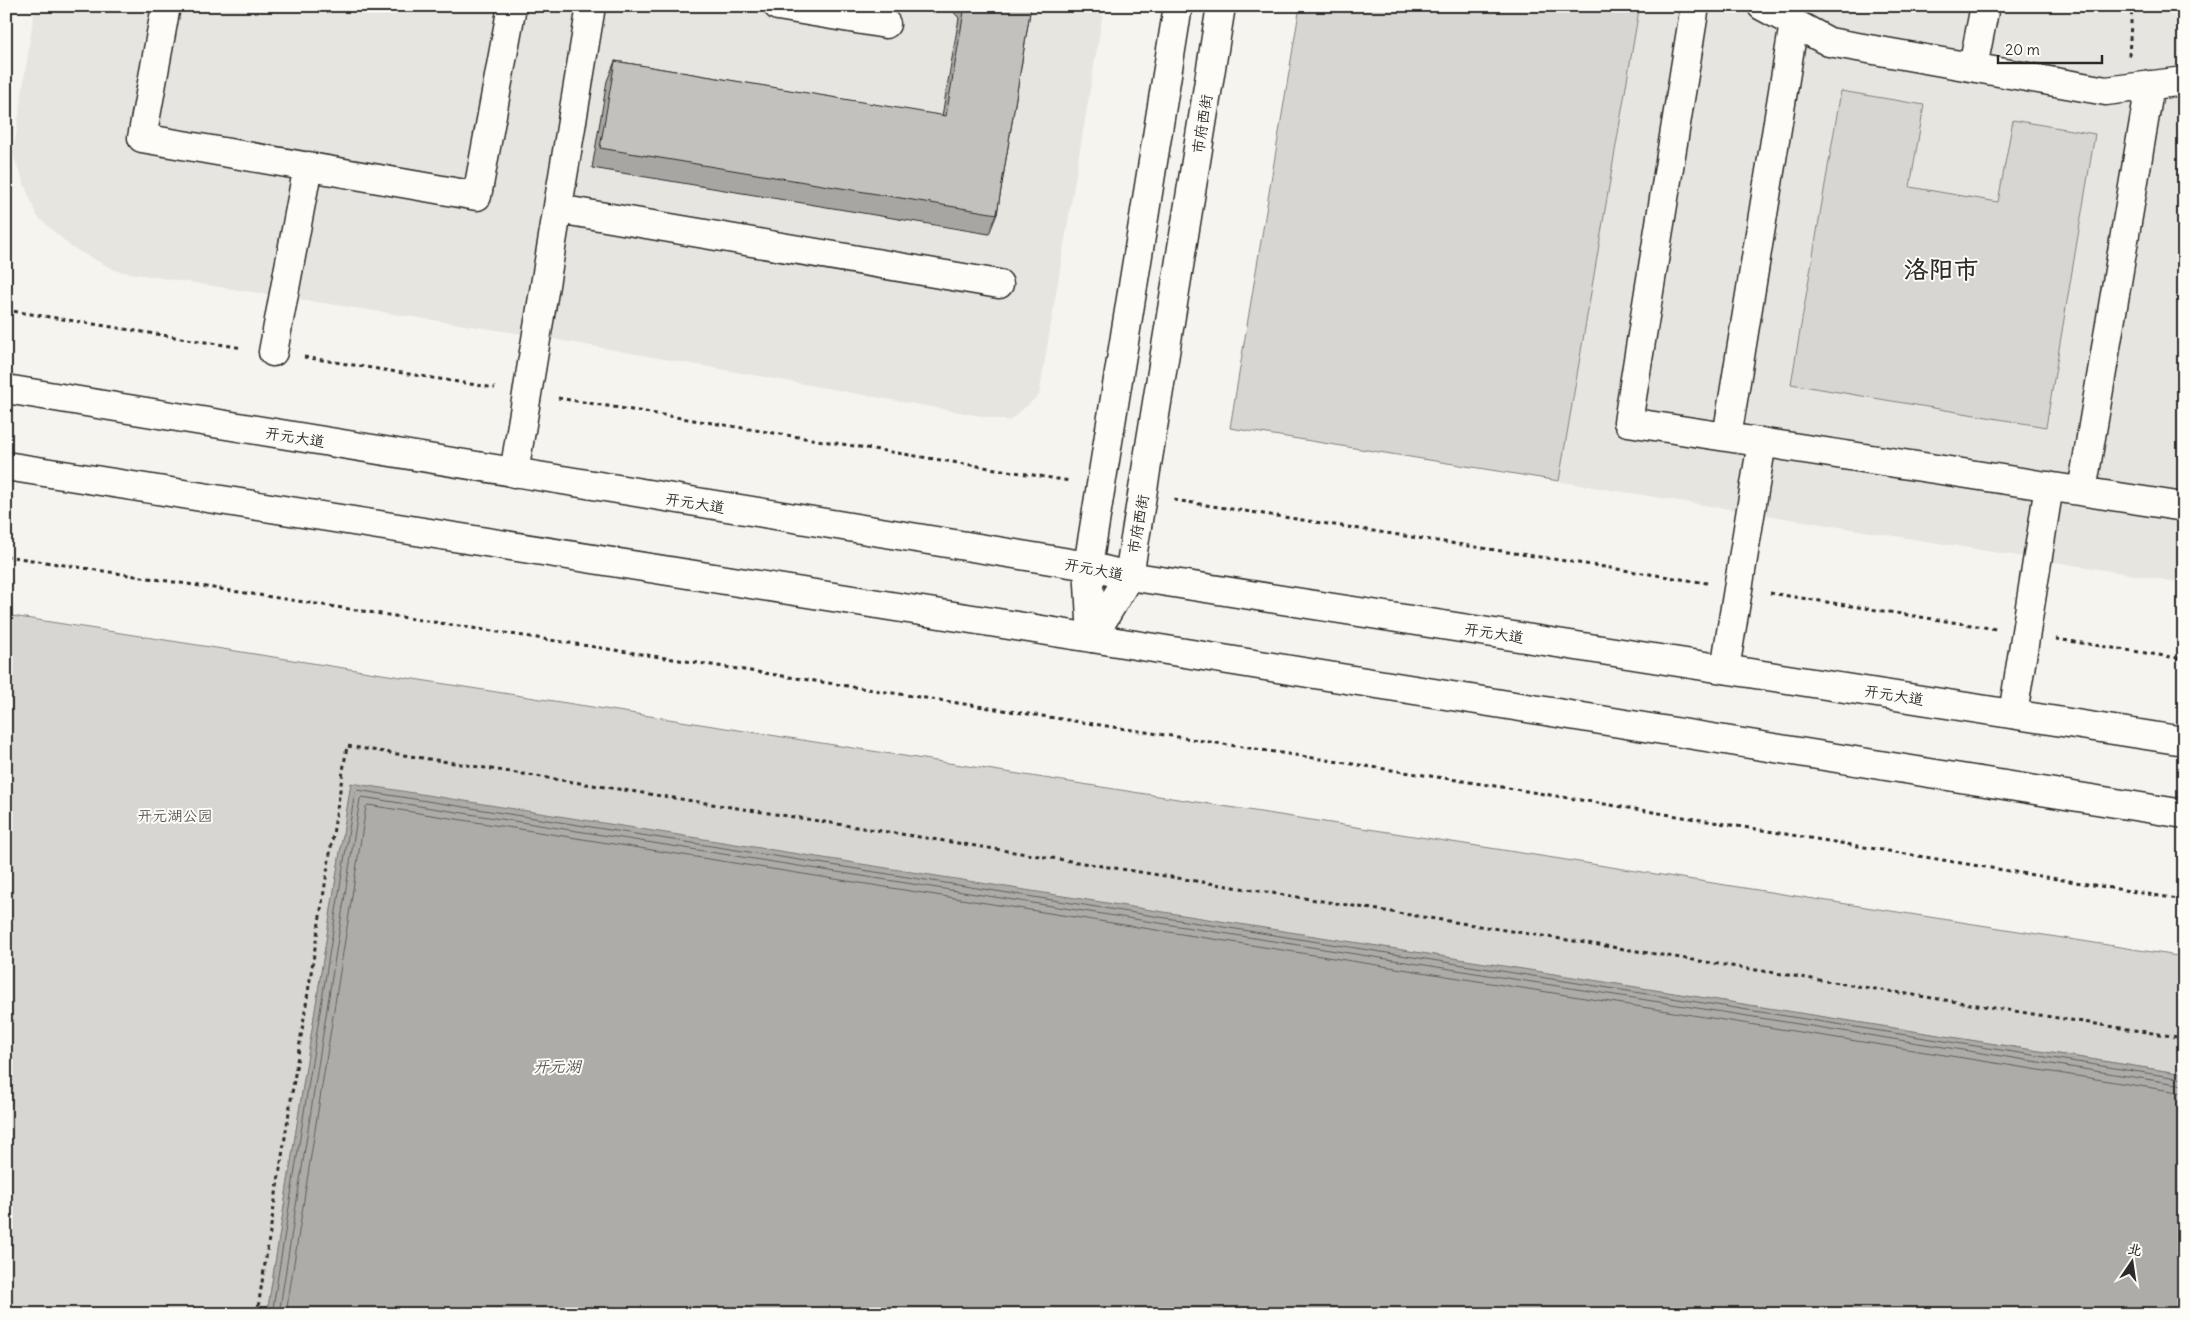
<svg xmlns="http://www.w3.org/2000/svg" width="2190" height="1320" font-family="Delius,'LXGW WenKai TC',sans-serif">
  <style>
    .built { fill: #e6e5e0 }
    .green { fill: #d7d6d2; stroke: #81807e }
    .water { fill: #adaca9; stroke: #797877 }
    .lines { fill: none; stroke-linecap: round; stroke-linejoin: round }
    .shore { stroke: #5f5f5d; stroke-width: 1 }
    .minor-casing { stroke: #2b2b2b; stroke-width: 31 }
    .major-casing { stroke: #2b2b2b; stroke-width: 31 }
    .path { stroke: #2b2b2b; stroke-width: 3; stroke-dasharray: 4 4; stroke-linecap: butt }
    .minor { stroke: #fdfcf7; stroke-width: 28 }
    .major { stroke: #fdfcf7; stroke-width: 28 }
    .wall { fill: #a7a6a3; stroke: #2b2b2b }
    .building { fill: #c2c1be; stroke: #2b2b2b }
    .labels { text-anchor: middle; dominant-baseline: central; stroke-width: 4; stroke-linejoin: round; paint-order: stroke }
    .street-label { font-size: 15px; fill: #2b2b2b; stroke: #fdfcf7 }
    .park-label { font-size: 15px; fill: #565655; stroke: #fdfcf7 }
    .water-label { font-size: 16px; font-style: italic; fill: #585857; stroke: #fdfcf7 }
    .town-label { font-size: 25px; font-weight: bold; fill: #2b2b2b; stroke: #fdfcf7 }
  </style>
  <rect width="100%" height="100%" fill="#f5f4ef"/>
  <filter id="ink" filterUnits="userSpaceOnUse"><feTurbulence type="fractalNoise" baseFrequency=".02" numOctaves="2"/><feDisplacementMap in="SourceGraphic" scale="10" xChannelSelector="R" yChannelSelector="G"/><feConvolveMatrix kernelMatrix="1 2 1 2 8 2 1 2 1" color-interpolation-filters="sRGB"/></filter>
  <g filter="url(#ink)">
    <path class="built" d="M35 6H1104L1039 395 1009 421 536 336 117 271 71 247 37 216 13 155Z
      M1300 6H2184V583L1230 428Z"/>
    <path class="green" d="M1300 6H1634L1639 10 1559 481 1230 428Z
      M1841 91 1924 105 1910 187 1998 202 2013 120 2095 134 2046 427 1791 384Z
      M6 615 2184 957V1074L351 784 267 1314H6Z"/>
    <path class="water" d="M351 783 2184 1074V1314H267Z"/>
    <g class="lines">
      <path class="shore" d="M272 1314 355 792 357 790 2184 1079
        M279 1314 360 799 362 797 2184 1085
        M286 1314 366 807 368 805 2184 1093"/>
      <g class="minor-casing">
        <path id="minor" d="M166 6 142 138 477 196 512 6
          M778 6 886 24
          M1695 6 1628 422 2184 507
          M1762 6 1829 42 2106 91 2184 81
          M1973 67 1985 6
          M558 209 999 284
          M273 352 308 166
          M1727 437 1794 23
          M514 473 591 6
          M2082 491 2150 85
          M1092 638 1129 576 1221 6
          M1092 638 1088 566 1178 6
          M1725 669 1762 442
          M2013 714 2049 486"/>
      </g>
      <g class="major-casing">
        <path id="major" d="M6 389 1088 566 1129 576 2184 741
          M6 466 1092 638 2184 814"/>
      </g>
      <path class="path" d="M2129 56 2132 6
        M6 310 243 348
        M304 357 495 388
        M558 398 1070 481
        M1174 500 1707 583
        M6 556 1508 788 2184 900
        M1770 593 1996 629
        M2056 639 2184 659
        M257 1314 347 746 2184 1038"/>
      <use href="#minor" class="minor"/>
      <use href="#major" class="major"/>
    </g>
    <path class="wall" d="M948 6H1031L997 214 989 234 592 168 607 81 615 61 942 116 959 18Z"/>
    <path class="building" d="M965 6H1031L997 214 600 148 615 61 946 116Z"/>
  </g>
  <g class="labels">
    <g class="street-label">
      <text transform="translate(1202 124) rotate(-81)">市府西街</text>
      <text transform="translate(295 437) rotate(9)">开元大道</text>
      <text transform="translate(695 503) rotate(9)">开元大道</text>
      <text transform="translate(1138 524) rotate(-80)">市府西街</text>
      <text transform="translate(1094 569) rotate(11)">开元大道</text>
      <text transform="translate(1494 633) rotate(9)">开元大道</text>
      <text transform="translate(1894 695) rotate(9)">开元大道</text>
    </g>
    <g class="park-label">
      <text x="175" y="815">开元湖公园</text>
    </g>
    <g class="water-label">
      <text x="557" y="1066">开元湖</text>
    </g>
    <g class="town-label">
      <text x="1941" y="269">洛阳市</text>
    </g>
  </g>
  <rect width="2190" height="1320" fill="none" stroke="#fdfcf7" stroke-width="25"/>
  <rect x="12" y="12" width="2165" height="1295" fill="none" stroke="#2b2b2b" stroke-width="2" filter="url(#ink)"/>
  <g transform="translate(2132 1262) rotate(13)" stroke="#fdfcf7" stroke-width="4" paint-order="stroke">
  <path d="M0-4L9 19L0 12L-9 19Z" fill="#2b2b2b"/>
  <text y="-8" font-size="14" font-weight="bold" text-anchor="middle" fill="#2b2b2b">北</text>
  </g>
  <path d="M1998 55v8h104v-8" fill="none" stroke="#2b2b2b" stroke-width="2.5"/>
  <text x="2005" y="55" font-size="15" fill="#2b2b2b" stroke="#fdfcf7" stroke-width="4" paint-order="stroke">20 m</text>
</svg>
